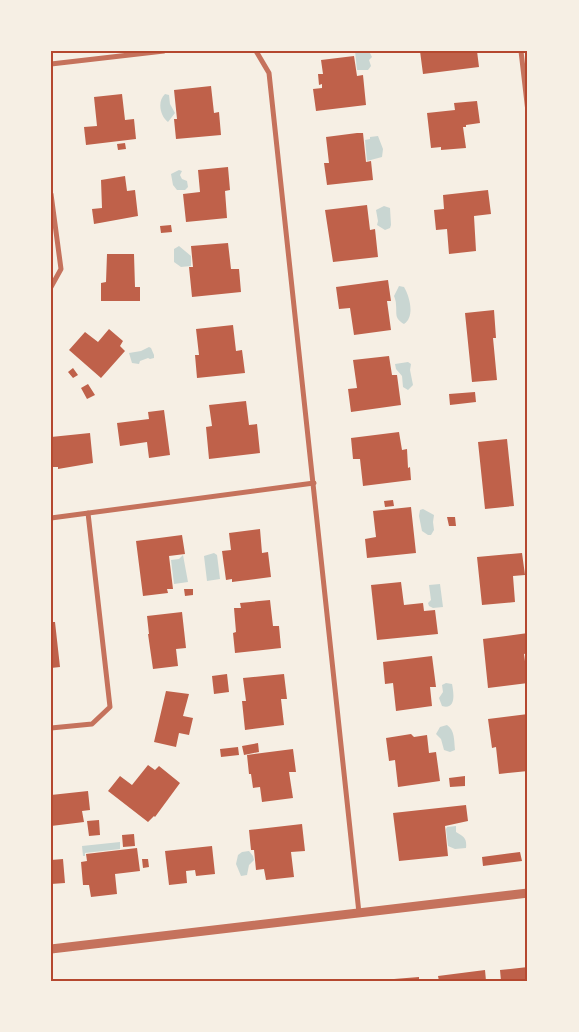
<svg xmlns="http://www.w3.org/2000/svg" width="579" height="1032" font-family="'IBM Plex Sans',sans-serif">
  <style>
    .water { fill: #c9d6d2 }
    .building { fill: #bf614a }
    .lines { fill: none; stroke-linecap: round; stroke-linejoin: round }
    .minor { stroke: #c5725c; stroke-width: 5 }
    .tertiary { stroke: #c5725c; stroke-width: 9 }
    .neatline { fill: none; stroke: #b5482f; stroke-width: 2 }
  </style>
  <rect width="100%" height="100%" fill="#f6efe4"/>
  <path class="water" d="M355 51H369L372 57 369 60 371 66 368 70H357Z
    M165 94 169 95 170 104 175 113 168 122C160 116 157 101 165 94Z
    M378 136 383 149 382 157 367 161 365 140 370 139V137Z
    M179 170 182 171 180 175 182 179 187 181 188 187 185 190H177L173 185 171 174Z
    M384 206 390 208 391 225 390 228 385 230 377 225 378 221 376 210Z
    M179 246 191 256V266L181 267 174 262V249Z
    M399 286 404 287C410 297 415 317 404 324 394 318 397 314 396 305 396 301 395 299 394 296Z
    M149 347 151 348 154 355V358L150 359 148 358 140 361 139 364 132 363 129 353 141 351Z
    M408 362 411 364 410 370 413 385 408 390 403 387 402 376 396 369 395 364Z
    M423 509 434 515 433 522 434 530 431 535H428L422 531 419 516 420 510Z
    M214 553 217 555 220 579 207 581 204 556Z
    M183 555 188 582 174 584 171 560 179 559Z
    M440 584 443 607 433 608 429 606 428 603 431 600 429 585Z
    M446 683 452 684C454 694 456 710 442 706L439 698 443 692 442 685Z
    M447 725C455 730 454 741 455 750L450 752 444 750 441 739 436 734 440 727Z
    M456 826V832C464 837 467 838 466 848L455 849 448 846 446 829 447 827Z
    M120 842V849L85 853V856H83L82 846Z
    M249 851 253 856 254 860 249 865 247 875 241 876 236 864 238 855 242 852Z"/>
  <path class="building" d="M420 51H477L479 67 423 74Z
    M354 56 357 76 363 75 366 105 316 111 313 89 322 88V84L319 85 318 74H323L321 60Z
    M211 86 214 113 219 112 221 135 176 139 174 119H177L174 90Z
    M122 94 125 120 134 119 136 139 86 145 84 127 97 126 94 97Z
    M477 101 480 123 466 125V127H463L466 148 441 150V147L431 148 427 113 455 110 454 103Z
    M357 133H363L366 162 371 161 373 180 327 185 324 163H329L326 137Z
    M125 143 126 149 118 150 117 144Z
    M228 167 230 190 225 191 227 218 186 222 183 194 200 192 198 170Z
    M125 176 127 191 135 190 138 216 94 224 92 209 102 208 101 180Z
    M488 190 491 214 474 216 476 251 449 254 447 229 436 230 434 210 444 209 443 195Z
    M367 205 370 230 375 229 378 257 333 262 325 210Z
    M171 225 172 232 161 233 160 226Z
    M228 243 231 269H239L241 292 192 297 189 267H193L191 246Z
    M107 254H134L135 287H140V301H101V283L106 282Z
    M388 280 391 301H387L391 330 354 335 350 308 339 309 336 287Z
    M494 310 496 338H493L497 380 472 382 465 313Z
    M233 325 236 351 242 350 245 373 197 378 195 355H199L196 329Z
    M109 329 123 341 120 346 125 351 101 378 69 350 85 332 98 342Z
    M389 356 392 375H397L401 405 351 412 348 389 357 388 353 360Z
    M73 368 78 375 73 378 68 372Z
    M88 384 95 395 87 399 81 388Z
    M475 392 476 402 450 405 449 394Z
    M246 401 249 425 257 424 260 453 209 459 206 427 212 426 209 405Z
    M164 410 170 455 149 458 147 442 120 446 117 423 149 419 148 412Z
    M399 432 402 450 407 449 408 468 410 467 411 480 363 486 360 459H353L351 438Z
    M90 433 93 463 58 469V467H51V437Z
    M507 439 514 506 485 509 478 442Z
    M393 500 394 506 385 507 384 501Z
    M411 507 416 553 367 558 365 539 376 537 373 511Z
    M447 517H455L456 526H449Z
    M260 529 262 553 268 552 271 577 232 582V579L226 580 222 551 231 550 229 533Z
    M182 535 185 554 169 556 173 589H167L168 593 143 596 136 541Z
    M522 553 525 575 513 576 515 602 482 605 477 557Z
    M401 582 404 605 423 603 424 611 435 610 438 634 377 640 371 585Z
    M184 589H193V595L185 596Z
    M270 600 273 626H279L281 648 235 653 233 633 236 632 234 608H241L240 603Z
    M182 612 186 648 176 649 178 666 153 669 148 634H149L147 616Z
    M51 622H55L60 667 51 668Z
    M528 633V653L524 654 528 683 488 688 483 639Z
    M432 656 436 687H430L432 706 396 711 393 683 385 684 383 662Z
    M227 674 229 692 214 694 212 676Z
    M284 674 287 699H281L284 725 245 730 242 701H246L243 678Z
    M166 691 189 694 183 716 193 718 189 735 179 733 176 747 154 742Z
    M528 714V771L499 774 496 747 492 748 488 719Z
    M411 734 414 737 427 735 429 753 436 752 440 781 398 787 395 760 389 761 386 738Z
    M258 743 259 752 244 755 242 746Z
    M238 747 239 755 221 757 220 749Z
    M293 749 296 772H289L293 798 262 802 260 787 253 788 251 774H249L247 755Z
    M148 765 155 770 159 766 180 783 155 817 154 816 148 822 108 791 120 776 132 785Z
    M465 776V786L450 787 449 778Z
    M88 791 90 810 82 811 84 822 51 826V795Z
    M466 805 468 821 445 826 448 856 399 861 393 813Z
    M99 820 100 835 89 836 87 821Z
    M302 824 305 851 291 852 294 877 266 880 264 869 256 870 254 850H251L249 830Z
    M134 834 135 846 123 847 122 835Z
    M212 846 215 874 196 876 195 870 186 871 187 883 169 885 165 851Z
    M137 848 140 871 115 874 117 894 91 897 89 885H83L81 862 87 861 86 854Z
    M520 852 522 861 483 866 482 857Z
    M63 859 65 883 51 884V860Z
    M142 859H148L149 867 143 868Z
    M528 967V981H501L500 970Z
    M485 970 486 981H439L438 976Z
    M419 977V981H395L394 979Z"/>
  <g class="lines">
    <path class="minor" d="M256 51 269 73 359 913
      M521 51 528 112
      M51 64 164 51
      M51 194 61 269 51 287
      M51 518 314 483
      M51 728 92 724 110 707 88 513"/>
    <path class="tertiary" d="M51 949 528 893"/>
  </g>
  <rect width="579" height="1032" fill="none" stroke="#f6efe4" stroke-width="105"/>
  <rect x="52" y="52" width="474" height="928" class="neatline"/>
</svg>
